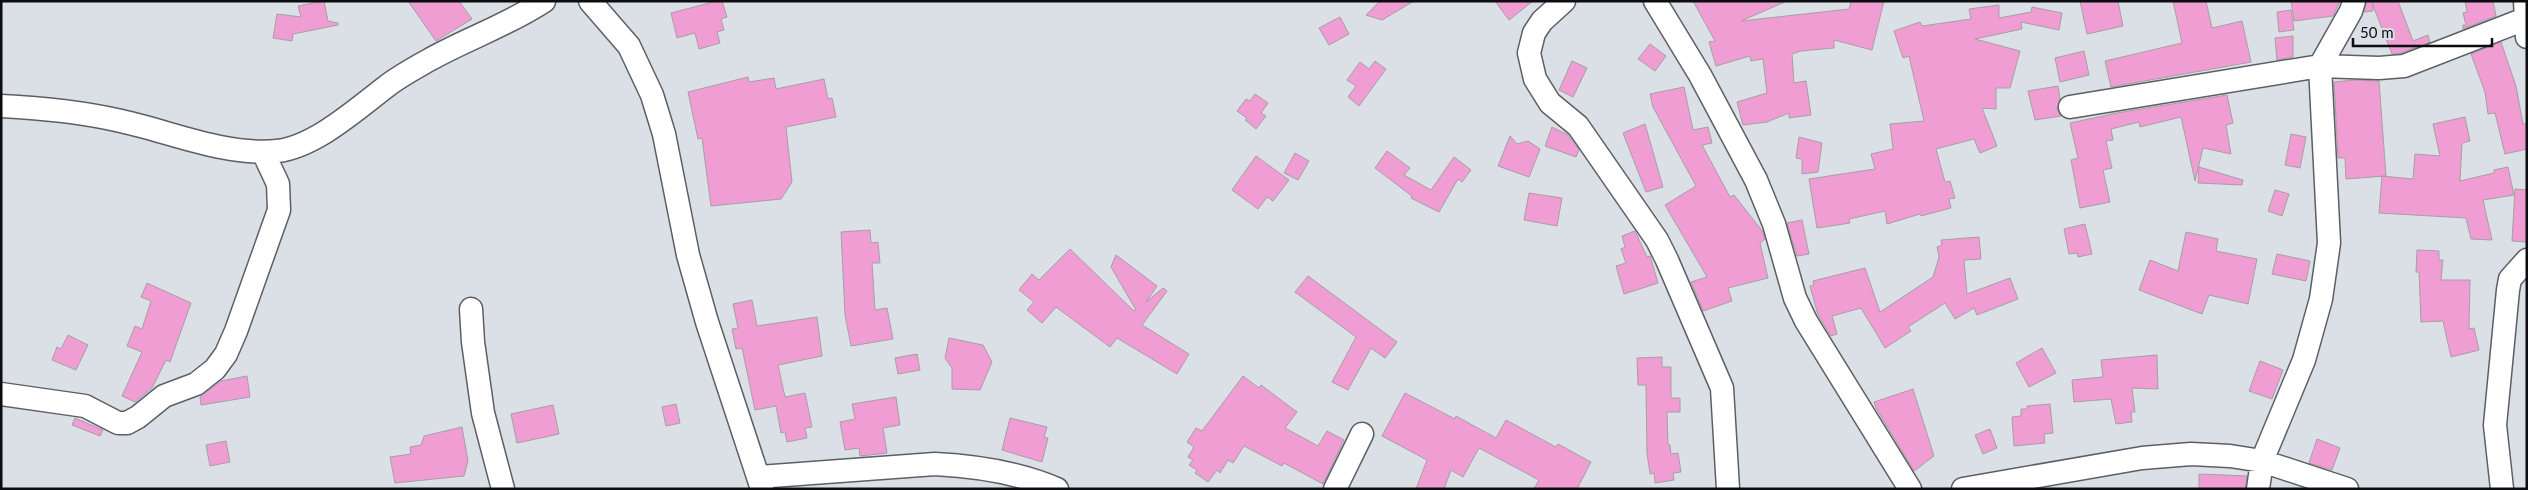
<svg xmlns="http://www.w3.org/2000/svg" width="2528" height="490" font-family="Lato,sans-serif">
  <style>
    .building { fill: #ef9dd2; stroke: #a79fa4 }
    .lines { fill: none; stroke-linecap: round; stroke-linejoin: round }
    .minor-casing { stroke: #5c5f66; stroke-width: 25 }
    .minor { stroke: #fff; stroke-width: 22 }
  </style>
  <rect width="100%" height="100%" fill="#dbdfe6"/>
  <path class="building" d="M324 1 328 21 338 23V25L293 34 292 41 273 38 277 14 301 17 298 6Z
    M408 1H459L472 19 436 41Z
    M717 1H722L727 17 721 19 724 30 717 32 720 43 699 49 695 33 677 38 671 13Z
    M1380 1H1414L1382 20 1366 15Z
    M1495 1H1533L1509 20Z
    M1693 1H1787L1741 21 1849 9 1851 1H1884L1872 50 1834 40V48L1801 51 1792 54 1794 83 1806 81 1811 115 1789 118V113L1767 122 1743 125 1737 102 1767 93 1763 59 1751 61 1750 56 1716 66 1709 42 1715 41Z
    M2080 1H2118L2123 26 2087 34Z
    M2173 1H2206L2212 28 2242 21 2251 62 2111 87 2105 61 2182 43Z
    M2291 1H2340L2333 16 2294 21Z
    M2367 1H2398L2413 41 2428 35 2430 42 2401 53 2392 54 2372 3 2373 11 2364 12Z
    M2465 1H2493L2496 16 2463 29V25H2466L2463 13 2467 12Z
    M1999 5V18L2031 12 2032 7 2062 13 2059 30 2021 22 2022 29 1975 39 2020 51 2010 88H1996V109L1982 108 1997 146 1980 153 1974 139 1936 149 1945 182 1950 181 1955 198 1949 199 1951 208 1921 216 1920 214 1887 224 1885 211 1849 219 1850 223 1817 228 1809 179 1875 169 1871 154 1893 149 1890 124 1924 121 1909 56 1903 58 1894 31 1920 22 1922 26 1971 19 1969 9Z
    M2291 10 2294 30 2279 32 2277 12Z
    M1340 17 1349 34 1329 45 1319 28Z
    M2293 36V57L2277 60 2275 38Z
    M2501 42 2516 86 2523 124 2527 123V149L2505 154 2495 113 2488 114 2485 92 2471 54Z
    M1650 44 1666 56 1655 71 1638 59Z
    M2084 51 2089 75 2060 82 2055 58Z
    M1375 61 1386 69 1359 106 1348 97 1356 86 1347 80 1360 62 1369 69Z
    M1572 61 1587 68 1573 97 1559 90Z
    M748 77 749 82 774 78 776 89 824 79 828 99 832 98 836 117 786 127 792 182 781 199 711 206 702 138 698 139 688 92Z
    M2354 80 2379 81 2386 176 2346 179 2345 158H2338L2334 82Z
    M2058 86 2060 99 2057 109 2061 116 2035 120 2028 91Z
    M1684 87 1693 130 1708 127 1712 143 1702 145 1730 197 1734 195 1763 232 1765 239 1760 243 1768 278 1728 288 1732 301 1703 311 1691 282 1707 277 1665 205 1696 186 1653 107 1650 94Z
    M1255 94 1268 103 1261 113 1266 116 1256 129 1245 120 1247 118 1237 111 1246 99 1250 101Z
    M2227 95 2233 123 2226 125 2231 154 2203 148 2195 181 2181 117 2140 127 2139 122 2111 129 2113 140 2106 141 2112 168 2103 170 2110 202 2080 208 2071 160 2078 158 2070 123 2117 113Z
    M2465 117 2470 141 2462 143 2460 181 2494 173V170L2508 167 2514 195 2483 200 2492 240 2471 239 2466 218 2379 213 2382 176 2413 179 2415 154 2440 156 2433 124Z
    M1645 124 1663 187 1646 192 1623 133Z
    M1552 127 1568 135 1579 150 1576 157 1545 146Z
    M2291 134 2306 137 2300 168 2285 165Z
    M1510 136 1517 144 1528 141 1540 149 1529 177 1498 166Z
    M1799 137 1822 143 1818 172 1802 174V159L1796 158Z
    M1387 151 1410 168 1404 175 1431 190 1454 157 1471 170 1462 182 1458 179 1439 212 1411 198 1412 196 1375 168Z
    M1295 153 1309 161 1298 180 1284 173Z
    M1256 156 1289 180 1273 201 1267 197 1258 209 1232 190Z
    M2199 167 2243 180 2242 185 2198 183Z
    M2515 189 2527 190V242L2512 241Z
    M2275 190 2289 194 2282 216 2268 211Z
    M1529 193 1562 198 1557 226 1524 220Z
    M1802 220 1809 254 1797 256 1787 223Z
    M2085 224 2092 254 2078 257 2077 253 2069 254 2064 229Z
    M870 230 871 243 878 242 880 263H872L875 310 887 308 893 339 851 346 845 315 841 232Z
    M1635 231 1647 257 1650 256 1658 283 1624 294 1616 266 1626 263 1621 249 1625 247 1622 236Z
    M2186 232 2218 239 2216 251 2257 259 2248 304 2209 295 2202 314 2139 290 2150 260 2178 271Z
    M1979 237 1981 259 1964 260 1967 294 2010 278 2018 299 1977 315 1974 308 1955 319 1945 303 1908 327 1911 331 1885 348 1861 308 1832 316 1837 334 1831 336 1818 315 1810 286 1814 285 1813 281 1865 268 1880 312 1933 277 1939 257 1937 247 1942 245 1941 240Z
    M1070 249 1134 311 1136 310 1111 267 1116 255 1157 286 1146 302 1163 288 1167 291 1142 325 1189 354 1177 374 1117 338 1110 347 1056 307 1042 323 1027 310 1034 302 1019 290 1032 274 1039 280Z
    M2417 250 2439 251V260H2443L2441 280H2470L2469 329 2474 328 2479 350 2451 357 2443 321 2421 322 2419 272H2416Z
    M2277 254 2310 261 2306 281 2272 274Z
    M1308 276 1397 342 1385 358 1371 348 1348 390 1332 382 1356 337 1295 292Z
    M147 283 191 303 170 362 166 360 152 388 135 402 122 396 142 352 127 346 135 326 142 329 151 301 141 297Z
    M752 300 757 326 817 317 822 356 778 365 785 397 805 393 812 427 805 428 807 438 787 442 785 432 781 433 776 406 755 410 742 348 736 349 732 329 738 328 733 304Z
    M68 335 88 345 76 370 52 360 57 347 61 349Z
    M949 338 983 345 992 362 980 390 952 389V368L945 358Z
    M2042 348 2056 373 2029 387 2016 363Z
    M917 354 920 370 898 374 895 358Z
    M2157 355 2158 389 2132 388 2135 412H2131L2132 422 2116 424 2111 399 2074 402 2072 380 2103 377 2101 360Z
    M1662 357V367H1671V398H1680V412H1667L1668 445H1670L1671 454 1678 453 1681 472 1673 473 1674 480 1655 483 1654 473 1650 474 1647 453 1646 385H1638L1637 358Z
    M2260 361 2283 370 2272 399 2249 391Z
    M247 376 250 397 201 405 200 397 221 381Z
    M1243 376 1259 388 1261 385 1297 412 1285 428 1318 446 1327 431 1344 440 1323 484 1284 463 1282 466 1244 446 1233 463 1228 460 1220 473 1217 470 1208 482 1195 473 1197 470 1189 465 1193 460 1188 457 1194 447 1187 442 1196 428 1202 431Z
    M1913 389 1934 456 1914 471 1876 408 1874 402Z
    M1405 393 1455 419 1456 416 1496 438 1506 420 1556 447 1558 444 1591 462 1577 489H1534L1539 480 1479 448 1463 477 1451 470 1444 489H1416L1427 460 1382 436Z
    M896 397 900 425 883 428 887 453 860 456 859 448 845 450 840 422 855 419 852 404Z
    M676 404 680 423 666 426 662 407Z
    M2050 404 2053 433 2044 434 2045 443 2014 446 2012 417 2021 416V409H2027V406Z
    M553 405 559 434 517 443 511 414Z
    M75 418 103 430 100 436 72 425Z
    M1010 418 1047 427 1044 437 1048 438 1042 462 1002 450Z
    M462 427 468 461 464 476 395 483 390 457 411 454 410 447 421 445 424 436Z
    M1990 429 1997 448 1983 454 1975 435Z
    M2317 439 2340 448 2332 470 2309 463Z
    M226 441 230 462 210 466 206 445Z
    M2199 474 2247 476 2245 489H2199Z"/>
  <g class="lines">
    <g class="minor-casing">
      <path id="minor" d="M590 1 629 46 652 95 664 134 688 255 707 322 762 489
        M1564 1 1542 21 1534 33 1529 53 1535 79 1550 103 1578 126 1657 240 1667 260 1722 388 1728 489
        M1655 1 1700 75 1756 180 1774 224 1795 298 1806 321 1910 489
        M2525 1 2527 37
        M1 106C42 108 82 112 121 121 171 132 225 156 277 151 315 147 358 108 387 86 400 76 415 68 429 60 466 39 508 25 544 1
        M2070 107 2320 66 2379 68 2404 66 2525 19
        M471 309 473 342 483 413 503 489
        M1 394 85 406 118 423H127L138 417 164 396 196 384 215 369 226 354 236 331 279 210 278 184 263 152
        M759 477 935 464C975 466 1020 473 1057 489
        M1335 489 1362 434
        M1963 489 2142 458 2191 454 2230 456 2262 461 2347 489
        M2258 489 2262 461 2304 360 2321 299 2329 243 2320 66 2351 11 2354 1
        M2502 489 2495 425 2508 290 2510 279 2527 260"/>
    </g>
    <use href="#minor" class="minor"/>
  </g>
  <rect width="2528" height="490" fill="none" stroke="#0c0d10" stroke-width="5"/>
  <path d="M2353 38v8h139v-8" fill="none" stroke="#0c0d10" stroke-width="2.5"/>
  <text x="2360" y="38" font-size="15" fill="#0c0d10" stroke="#dbdfe6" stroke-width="4" paint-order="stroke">50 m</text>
</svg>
